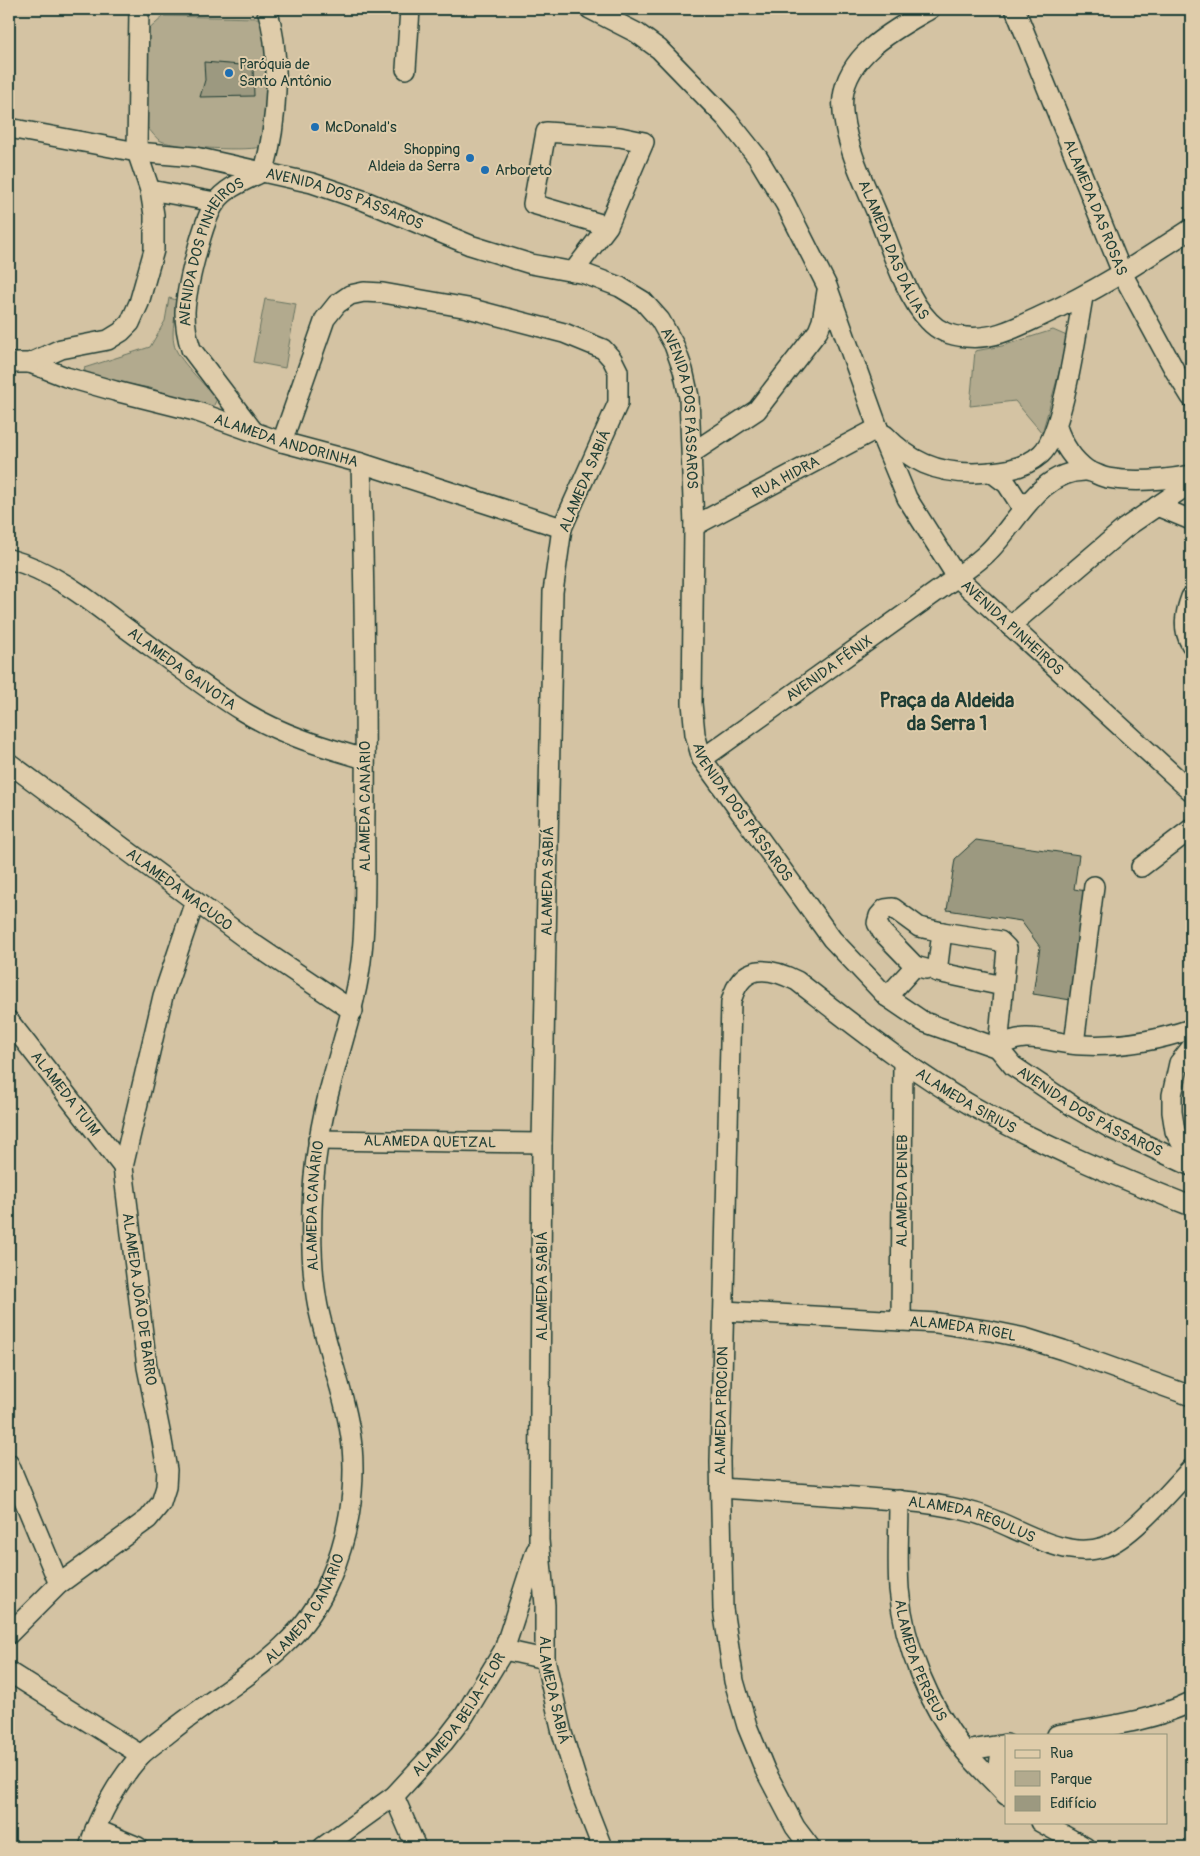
<svg xmlns="http://www.w3.org/2000/svg" width="1200" height="1856" font-family="Pangolin,sans-serif">
  <style>
    .green { fill: #b2aa8e; stroke: #687461 }
    .building { fill: #9c9980; stroke: #1f3d34 }
    .lines { fill: none; stroke-linecap: round; stroke-linejoin: round }
    .minor-casing { stroke: #1f3d34; stroke-width: 22 }
    .minor { stroke: #dfccaa; stroke-width: 19 }
    .poi-dot { fill: #1f6fb2; stroke: #dfccaa; stroke-width: 2 }
    .labels { text-anchor: middle; dominant-baseline: central; stroke-width: 4; stroke-linejoin: round; paint-order: stroke }
    .poi-label { font-size: 15px; fill: #1f3d34; stroke: #dfccaa; text-anchor: start }
    .street-label { font-size: 15px; fill: #1f3d34; stroke: #dfccaa }
    .district-label { font-size: 20px; font-weight: bold; fill: #1f3d34; stroke: #dfccaa }
  </style>
  <rect width="100%" height="100%" fill="#d4c3a3"/>
  <filter id="ink" filterUnits="userSpaceOnUse"><feTurbulence type="fractalNoise" baseFrequency=".02" numOctaves="2"/><feDisplacementMap in="SourceGraphic" scale="10" xChannelSelector="R" yChannelSelector="G"/><feConvolveMatrix kernelMatrix="1 2 1 2 8 2 1 2 1" color-interpolation-filters="sRGB"/></filter>
  <g filter="url(#ink)">
    <path class="green" d="M164 16 260 18 268 32 266 146C250 152 177 148 161 141 156 139 151 131 147 127L146 32Z
      M169 298 177 300C176 313 171 331 174 344 176 358 206 386 217 399L212 409 150 388 87 377 84 368 150 347 165 321Z
      M265 299 296 304 285 368 253 362Z
      M1053 330 1069 337 1042 433 1015 401 970 406 975 351 1002 346Z"/>
    <path class="building" d="M204 62 253 66 254 96 200 97 205 80Z
      M976 840 1079 855 1074 889 1093 892 1077 1001 1033 994 1040 947 1021 921 947 910 955 859Z"/>
    <g class="lines">
      <g class="minor-casing">
        <g id="minor">
          <path id="s1" d="M590 9 637 33 659 49 727 119 758 158 785 203 827 286 878 428 907 498 957 577 1191 791"/>
          <path id="s2" d="M930 9C896 29 848 53 843 97 841 114 846 133 851 149 858 172 869 194 878 216 890 246 906 298 929 321 938 331 952 336 966 337 994 340 1017 327 1041 316 1095 292 1142 261 1191 229"/>
          <path id="s3" d="M1015 9 1123 275 1175 371 1191 397"/>
          <path d="M406 69 410 9"/>
          <path id="s4" d="M9 128 137 152 195 157 312 183 365 201 470 245 531 264 585 274 620 287 643 301 660 320 674 345 683 370 689 397 694 526 692 703 695 734 702 759 832 939 887 997 924 1022 998 1048 1013 1066 1074 1107 1112 1129 1191 1166"/>
          <path d="M150 190 215 202"/>
          <path d="M573 272 608 226 644 142 620 137 546 132 533 204 608 226"/>
          <path id="s5" d="M9 363H30L66 377 115 391 195 411 282 442 361 463 562 528"/>
          <path d="M30 363 61 349 108 340 121 332 130 323 139 303 154 250V215L150 190 137 152 139 9"/>
          <path d="M1057 427C1063 445 1072 459 1087 470"/>
          <path id="s6" d="M254 432 191 349C187 337 185 325 185 312 186 290 203 218 216 202 226 187 249 179 264 171 277 124 282 56 267 9"/>
          <path d="M885 435C910 461 936 473 973 473 997 472 1022 471 1041 454 1063 435 1077 329 1083 297"/>
          <path id="s7" d="M282 442 325 319 337 304 350 295 364 292 383 293 468 308 564 333 603 349 612 359 618 371V403L562 528 553 592 542 1143 539 1540 545 1605V1659L562 1733 579 1788 602 1847"/>
          <path d="M692 453 757 410 818 331 822 321 827 291"/>
          <path d="M991 472 1007 484 1023 509"/>
          <path d="M1157 506 1191 520"/>
          <path id="s8" d="M694 526 878 428"/>
          <path id="s9" d="M9 559C53 571 88 599 123 626 163 655 203 687 244 712 282 735 323 747 365 759"/>
          <path d="M1191 597C1185 613 1182 629 1191 644"/>
          <path d="M1010 626 1125 528 1191 483"/>
          <path id="s10" d="M702 759 957 577C967 569 978 562 987 553 1016 526 1038 470 1086 471 1093 471 1100 477 1108 478 1135 483 1164 480 1191 475"/>
          <path id="s11" d="M9 763 249 941 353 1011"/>
          <path d="M1141 867 1191 829"/>
          <path d="M915 966 882 932 877 923 879 916 885 909 893 908 919 927 942 932"/>
          <path d="M887 997 915 966 926 969"/>
          <path id="s12" d="M9 1021 123 1167"/>
          <path d="M1074 1044 1094 886"/>
          <path d="M998 1048 1007 948 1000 941 942 932 937 972 1003 986"/>
          <path d="M998 1048C1024 1028 1051 1044 1082 1045 1119 1047 1156 1041 1191 1029"/>
          <path d="M1191 1048 1179 1063 1172 1095V1112L1175 1131 1191 1161"/>
          <path id="s13" d="M318 1140 542 1143"/>
          <path id="s14" d="M724 1311 937 1323 991 1331 1025 1338 1063 1350 1191 1396"/>
          <path id="s15" d="M901 1321 903 1061"/>
          <path d="M9 1464 59 1584"/>
          <path id="s16" d="M720 1488C765 1491 810 1494 855 1497 895 1500 936 1502 975 1513 1016 1525 1061 1561 1104 1547 1131 1538 1171 1490 1191 1469"/>
          <path id="s17" d="M899 1500C899 1530 897 1560 899 1589 904 1647 928 1704 964 1750 977 1766 993 1780 1006 1795"/>
          <path d="M9 1634 59 1584 148 1519 161 1503 166 1487 167 1470 162 1441 147 1367 123 1167 163 996 195 901"/>
          <path d="M504 1650 545 1659"/>
          <path d="M9 1672 141 1755"/>
          <path d="M1057 1735C1102 1727 1150 1722 1191 1702"/>
          <path d="M965 1751 1006 1744"/>
          <path d="M997 1785 1000 1758 1006 1750"/>
          <path d="M394 1796 416 1847"/>
          <path d="M1040 1822 1085 1847"/>
          <path d="M95 1829 138 1847"/>
          <path id="s18" d="M89 1847C99 1815 118 1781 140 1756 149 1747 160 1740 170 1732 229 1684 300 1653 330 1579 348 1538 356 1491 352 1446 347 1399 328 1354 318 1307 312 1276 311 1242 312 1210 313 1165 321 1120 333 1077 344 1035 358 996 362 952 367 905 364 857 365 809 366 694 364 578 361 463"/>
          <path id="s19" d="M323 1847 394 1796 444 1742 464 1716 504 1650 536 1551"/>
          <path id="s20" d="M810 1847 795 1827 765 1770 747 1726 734 1681 723 1609 720 1462 731 1002C741 963 767 966 797 981 854 1025 911 1071 974 1107 1043 1146 1117 1177 1191 1206"/>
        </g>
      </g>
      <use href="#minor" class="minor"/>
    </g>
  </g>
  <g class="poi-dot">
    <circle cx="229" cy="73" r="5"/>
    <circle cx="315" cy="127" r="5"/>
    <circle cx="470" cy="158" r="5"/>
    <circle cx="485" cy="170" r="5"/>
  </g>
  <g class="labels">
    <g class="poi-label">
      <text x="239" y="64">Paróquia de<tspan x="239" dy="17">Santo Antônio</tspan></text>
      <text x="325" y="127">McDonald's</text>
      <text x="460" y="149" text-anchor="end">Shopping<tspan x="460" dy="17">Aldeia da Serra</tspan></text>
      <text x="495" y="170">Arboreto</text>
    </g>
    <g class="street-label">
      <text stroke="none"><textPath href="#s4" startOffset="344">AVENIDA DOS PÁSSAROS</textPath></text>
      <text stroke="none"><textPath href="#s3" startOffset="214">ALAMEDA DAS ROSAS</textPath></text>
      <text stroke="none"><textPath href="#s2" startOffset="291">ALAMEDA DAS DÁLIAS</textPath></text>
      <text stroke="none"><textPath href="#s6" startOffset="209">AVENIDA DOS PINHEIROS</textPath></text>
      <text stroke="none"><textPath href="#s4" startOffset="779">AVENIDA DOS PÁSSAROS</textPath></text>
      <text stroke="none"><textPath href="#s5" startOffset="289">ALAMEDA ANDORINHA</textPath></text>
      <text stroke="none"><textPath href="#s8" startOffset="104">RUA HIDRA</textPath></text>
      <text transform="translate(585 481) rotate(-67)">ALAMEDA SABIÁ</text>
      <text stroke="none"><textPath href="#s1" startOffset="768">AVENIDA PINHEIROS</textPath></text>
      <text stroke="none"><textPath href="#s9" startOffset="206">ALAMEDA GAIVOTA</textPath></text>
      <text stroke="none"><textPath href="#s10" startOffset="156">AVENIDA FÊNIX</textPath></text>
      <text stroke="none"><textPath href="#s18" startOffset="1154">ALAMEDA CANÁRIO</textPath></text>
      <text stroke="none"><textPath href="#s4" startOffset="1199">AVENIDA DOS PÁSSAROS</textPath></text>
      <text transform="translate(548 881) rotate(-89)">ALAMEDA SABIÁ</text>
      <text stroke="none"><textPath href="#s11" startOffset="212">ALAMEDA MACUCO</textPath></text>
      <text stroke="none"><textPath href="#s12" startOffset="92">ALAMEDA TUIM</textPath></text>
      <text stroke="none"><textPath href="#s20" startOffset="1156">ALAMEDA SIRIUS</textPath></text>
      <text stroke="none"><textPath href="#s4" startOffset="1671">AVENIDA DOS PÁSSAROS</textPath></text>
      <text stroke="none"><textPath href="#s13" startOffset="112">ALAMEDA QUETZAL</textPath></text>
      <text stroke="none"><textPath href="#s15" startOffset="130">ALAMEDA DENEB</textPath></text>
      <text stroke="none"><textPath href="#s18" startOffset="749">ALAMEDA CANÁRIO</textPath></text>
      <text transform="translate(542 1286) rotate(-90)">ALAMEDA SABIÁ</text>
      <text transform="translate(139 1299) rotate(82)">ALAMEDA JOÃO DE BARRO</text>
      <text stroke="none"><textPath href="#s14" startOffset="240">ALAMEDA RIGEL</textPath></text>
      <text stroke="none"><textPath href="#s20" startOffset="455">ALAMEDA PROCION</textPath></text>
      <text stroke="none"><textPath href="#s16" startOffset="255">ALAMEDA REGULUS</textPath></text>
      <text stroke="none"><textPath href="#s18" startOffset="329">ALAMEDA CANÁRIO</textPath></text>
      <text stroke="none"><textPath href="#s17" startOffset="164">ALAMEDA PERSEUS</textPath></text>
      <text stroke="none"><textPath href="#s7" startOffset="1786">ALAMEDA SABIÁ</textPath></text>
      <text stroke="none"><textPath href="#s19" startOffset="192">ALAMEDA BEIJA-FLOR</textPath></text>
    </g>
    <g class="district-label">
      <text x="947" y="700">Praça da Aldeida<tspan x="947" dy="23">da Serra 1</tspan></text>
    </g>
  </g>
  <rect width="1200" height="1856" fill="none" stroke="#dfccaa" stroke-width="30"/>
  <rect x="15" y="15" width="1170" height="1826" fill="none" stroke="#1f3d34" stroke-width="2" filter="url(#ink)"/>
  <rect x="1005" y="1734" width="162" height="90" fill="#dfccaa" stroke="#92937b"/>
  <rect x="1015" y="1750" width="25" height="8" fill="#dfccaa" stroke="#92937b"/>
  <text x="1050" y="1758" font-size="15" fill="#1f3d34">Rua</text>
  <rect x="1015" y="1771" width="25" height="15" fill="#b2aa8e" stroke="#92937b"/>
  <text x="1050" y="1784" font-size="15" fill="#1f3d34">Parque</text>
  <rect x="1015" y="1796" width="25" height="15" fill="#9c9980" stroke="#92937b"/>
  <text x="1050" y="1808" font-size="15" fill="#1f3d34">Edifício</text>
</svg>
